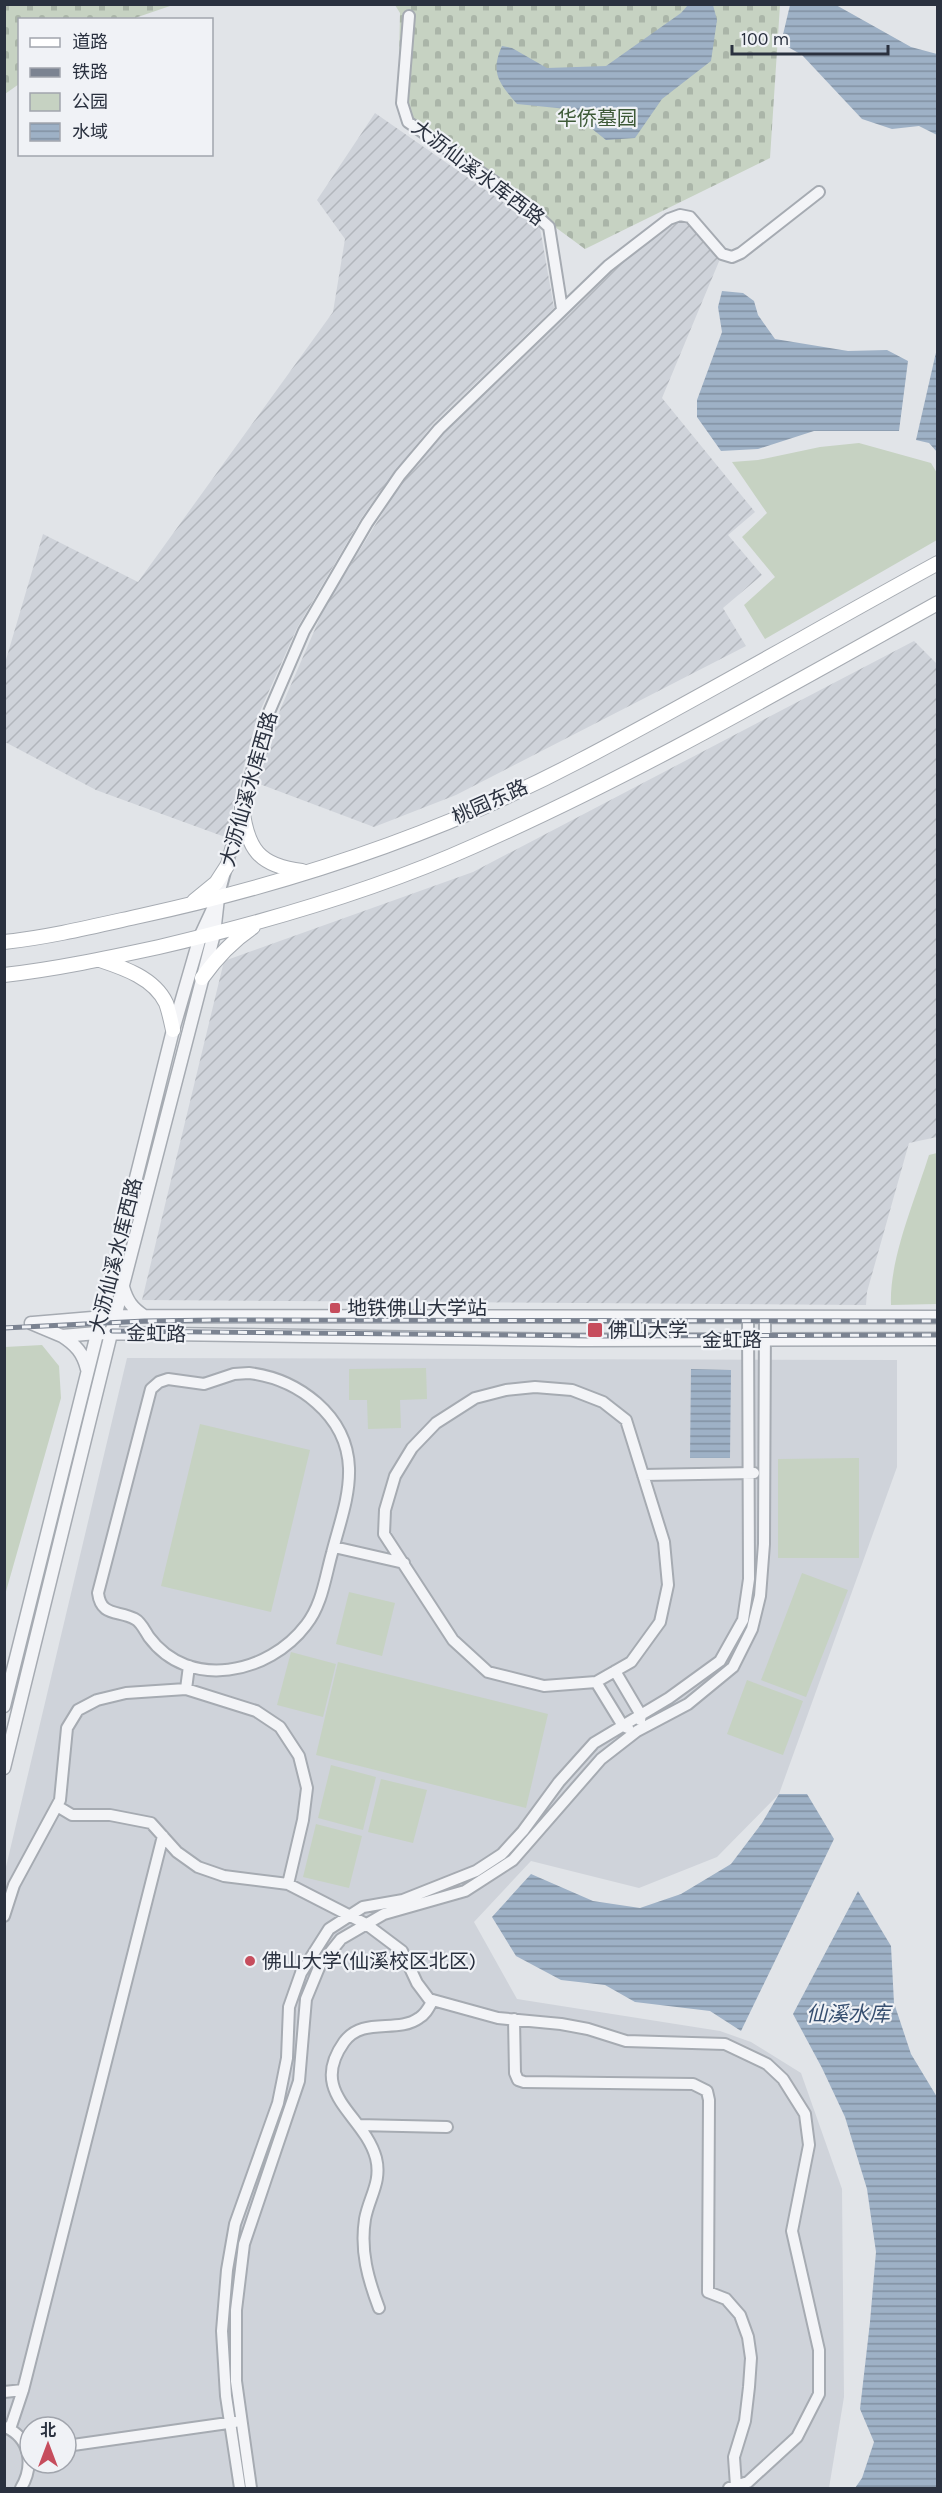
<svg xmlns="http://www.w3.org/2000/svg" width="942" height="2493" font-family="Karla,'Noto Sans SC',sans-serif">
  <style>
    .built { fill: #cfd3da; fill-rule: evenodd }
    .industrial { fill: url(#industrial-furrows) }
    .green { fill: #c6d2c2 }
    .cemetery { fill: url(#cemetery-stones) }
    .water { fill: url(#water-rules) }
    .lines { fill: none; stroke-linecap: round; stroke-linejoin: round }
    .minor-casing { stroke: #a6abb2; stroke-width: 14 }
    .tertiary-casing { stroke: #a6abb2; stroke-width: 15 }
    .secondary-casing { stroke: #a6abb2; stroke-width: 16 }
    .minor { stroke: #f3f4f7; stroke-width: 10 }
    .tertiary { stroke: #f3f4f7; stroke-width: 12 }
    .secondary { stroke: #fff; stroke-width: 14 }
    .rail-casing { stroke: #7b8391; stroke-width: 5 }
    .rail { stroke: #f0f2f6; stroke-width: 3; stroke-dasharray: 9; stroke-linecap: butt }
    .poi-dot { fill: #c64d5d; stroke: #f0f2f6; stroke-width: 2 }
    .labels { text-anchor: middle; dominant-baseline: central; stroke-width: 4.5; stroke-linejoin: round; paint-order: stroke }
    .park-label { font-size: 20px; fill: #3e5a38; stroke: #f0f2f6 }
    .street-label { font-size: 20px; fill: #2a313f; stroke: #f0f2f6 }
    .poi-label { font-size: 20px; fill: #2a313f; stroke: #f0f2f6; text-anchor: start }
    .water-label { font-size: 21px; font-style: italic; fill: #374f70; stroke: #f0f2f6 }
  </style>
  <defs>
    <pattern id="industrial-furrows" width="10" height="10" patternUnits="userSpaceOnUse" patternTransform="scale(1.5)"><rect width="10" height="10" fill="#cfd3da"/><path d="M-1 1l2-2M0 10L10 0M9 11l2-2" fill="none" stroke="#b2b6bc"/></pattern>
    <pattern id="cemetery-stones" width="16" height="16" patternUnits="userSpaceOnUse" patternTransform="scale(1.5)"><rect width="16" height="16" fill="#c6d2c2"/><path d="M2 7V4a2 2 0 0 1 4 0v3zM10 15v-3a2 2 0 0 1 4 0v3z" fill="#aab5a8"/></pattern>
    <pattern id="water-rules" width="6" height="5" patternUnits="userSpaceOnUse" patternTransform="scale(1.5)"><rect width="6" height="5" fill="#9eb1c6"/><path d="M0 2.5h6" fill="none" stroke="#8191a2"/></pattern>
  </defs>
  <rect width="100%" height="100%" fill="#e1e4e8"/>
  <path class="built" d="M127 1358 897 1360V1467L779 1794 717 1857 639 1888 531 1861 474 1922 517 1999 720 2031 751 2042 801 2073 842 2189 844 2397 829 2488H5V1871ZM30 2427H66V2463H30Z"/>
  <path class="industrial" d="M375 113 540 228 554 308 434 423 395 471 362 517 297 628 257 718 225 837 96 790 5 742V663L43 534 138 582 333 312 345 239 317 200Z
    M676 219 687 220 720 259 662 398 755 512 728 535 762 575 723 608 746 646 456 795 374 827 257 783 280 710 325 606 400 485 442 434 564 312 610 270Z
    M914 641 938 665 937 1137 909 1143 867 1292 866 1305 142 1300 224 961 473 872Z"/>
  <path class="green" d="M859 443 931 463 937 473V540L765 639 744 605 775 577 742 537 767 513 732 462 758 460 820 447Z
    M937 1153V1304L891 1305C889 1259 915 1200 929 1155Z
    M42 1345 59 1366 61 1398 5 1595V1347Z
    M426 1368 427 1399 400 1400 401 1428 368 1429 367 1400H349V1369Z
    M200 1424 310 1450 271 1612 161 1586Z
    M859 1458V1558H778V1459Z
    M802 1573 848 1590 806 1697 761 1680Z
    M349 1592 395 1603 382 1656 336 1644Z
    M291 1652 336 1664 323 1717 277 1705Z
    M338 1662 548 1714 526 1808 316 1755Z
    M747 1680 803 1701 783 1755 727 1734Z
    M331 1765 376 1777 363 1830 318 1818Z
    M381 1779 427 1790 413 1843 368 1832Z
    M316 1824 362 1836 349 1888 303 1877Z"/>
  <path class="cemetery" d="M5 4H173V5L132 19 20 20 19 84 5 94Z
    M395 5H780L770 158 585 249 398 112 400 13Z"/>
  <path class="water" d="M688 5H713L717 20 711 61 662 99 635 138 606 140 567 109 517 104C499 83 490 73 502 46L512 48 547 68 606 66 681 13Z
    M790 5H836L911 47 937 54V135L919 126 892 129 862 119 802 55 781 43Z
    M722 291 743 293 754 301 758 315 775 339 848 351 887 350 908 361 899 431H814L758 449 721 451 697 417V400L722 332 718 307Z
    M937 348V452L929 443 916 440Z
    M691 1369 731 1370 730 1458H690Z
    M779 1794H807L834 1839 741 2031 710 2011 635 2002 605 1985 561 1980 516 1956 492 1917 531 1874 593 1901 640 1908 681 1894 731 1864 762 1823Z
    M858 1891 891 1946 894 2003 911 2054 937 2097V2488H855L862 2478 874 2442 860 2409 870 2322 876 2252 867 2189 845 2117 822 2068 793 2014Z"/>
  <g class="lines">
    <g class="minor-casing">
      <path id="minor" d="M409 16 402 103 408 122 515 196 549 227 562 309
        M218 898 266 719 304 631 367 523 400 475 439 429 608 266 669 219 680 215 690 217 722 254 732 257 741 253 819 192
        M249 1373C298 1379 347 1415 349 1468 350 1497 339 1525 332 1553 325 1578 322 1605 306 1625 269 1674 189 1691 149 1637 145 1631 141 1622 135 1619 118 1610 101 1617 98 1593L151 1389 159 1382 168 1379 204 1384 234 1374Z
        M535 1387 572 1390 603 1402 626 1420 664 1542 668 1585 660 1622 631 1662 596 1682 544 1686 488 1672 453 1640 384 1534 385 1510 395 1476 412 1448 436 1423 475 1398 506 1390Z
        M643 1475 754 1473
        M334 1547 404 1563
        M615 1671 641 1715 640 1720
        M596 1682 623 1726 628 1728
        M186 1689 189 1666
        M57 1806 72 1815H110L151 1823 177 1852 198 1867 224 1876 288 1884 366 1924 402 1951 417 1983 429 1999 498 2018 561 2024 588 2029 626 2041 725 2044 767 2064 783 2079 805 2114 809 2145 792 2231 819 2350V2394L797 2437 748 2482 729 2488
        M4 1916 14 1885 60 1800 67 1728 78 1710 97 1700 126 1693 186 1689 256 1711 280 1727 299 1756 307 1788 303 1820 288 1884
        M514 2019 515 2073 518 2080 524 2082 693 2084 707 2091 709 2100 708 2292 726 2299 740 2315 748 2337 751 2358 749 2387 745 2421 734 2457 736 2486
        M358 2125 447 2127
        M379 2308C368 2279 360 2251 365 2219 369 2197 382 2182 376 2158 364 2114 307 2094 344 2042 363 2016 397 2034 419 2018 426 2014 429 2007 433 2000
        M4 2392 23 2390
        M5 2427C31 2438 34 2466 21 2488
        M10 2429 23 2390 163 1836
        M66 2446 235 2422
        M240 2488 226 2396 222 2331 227 2270 235 2224 278 2103 287 2058 289 2007 301 1973 329 1929 363 1907 403 1900 476 1871 502 1854 523 1831 559 1782 594 1743 669 1698 720 1661 743 1620 749 1579 748 1317
        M251 2488 236 2381V2310L244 2244 299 2081 306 1999 320 1965 341 1939 384 1914 465 1891 513 1860 601 1759 637 1731 688 1704 733 1667 752 1629 760 1596 764 1544 765 1317"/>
    </g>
    <g class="tertiary-casing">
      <path id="tertiary" d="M123 1287C127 1301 132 1308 144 1316
        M31 1323 62 1336 97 1333 580 1340 938 1339
        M33 1323 116 1316 938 1317
        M62 1336C76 1345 83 1353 87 1369
        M4 1706 173 1030 200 937 213 909
        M4 1768 123 1285 214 934 218 898"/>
    </g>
    <g class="secondary-casing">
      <path id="secondary" d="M242 807C247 849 259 866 302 871
        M194 901 216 883 227 866
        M4 942C50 937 95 926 140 916 292 883 443 833 581 760 701 697 819 628 938 563
        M100 960C124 968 154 978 166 1003 169 1011 171 1021 173 1030
        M4 975C57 969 108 958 159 947 266 922 374 891 474 846 633 776 785 688 938 603
        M202 978C217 957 232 941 253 927"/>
    </g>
    <use href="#minor" class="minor"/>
    <use href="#tertiary" class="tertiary"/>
    <use href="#secondary" class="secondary"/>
    <g class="rail-casing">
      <path id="rail" d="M4 1328 145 1321 217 1320 938 1321
        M112 1331 596 1336 938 1335"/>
    </g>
    <use href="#rail" class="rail"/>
  </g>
  <g class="poi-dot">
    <rect x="329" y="1302" width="12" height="12" rx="3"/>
    <rect x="587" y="1322" width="16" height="16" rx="3"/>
    <circle cx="250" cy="1961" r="6"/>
  </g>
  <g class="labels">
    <g class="park-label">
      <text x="597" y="118">华侨墓园</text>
    </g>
    <g class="street-label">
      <text transform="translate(478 173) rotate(37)">大沥仙溪水库西路</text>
      <text transform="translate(249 789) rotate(-74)">大沥仙溪水库西路</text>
      <text transform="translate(490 802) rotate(-24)">桃园东路</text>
      <text transform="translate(116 1256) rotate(-76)">大沥仙溪水库西路</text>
      <text transform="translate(156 1334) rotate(1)">金虹路</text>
      <text x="732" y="1340">金虹路</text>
    </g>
    <g class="poi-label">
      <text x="347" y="1308">地铁佛山大学站</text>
      <text x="608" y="1330">佛山大学</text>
      <text x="262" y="1961">佛山大学(仙溪校区北区)</text>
    </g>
    <g class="water-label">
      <text x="848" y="2014">仙溪水库</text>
    </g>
  </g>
  <rect width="942" height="2493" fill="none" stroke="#2a313f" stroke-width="12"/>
  <rect x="18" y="18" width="195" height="138" fill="#f0f2f6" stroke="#a1a5ad" stroke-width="1.5"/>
  <rect x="30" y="38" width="30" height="9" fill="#ffffff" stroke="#a1a5ad" stroke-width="1.5"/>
  <text x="72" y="48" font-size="18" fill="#2a313f">道路</text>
  <rect x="30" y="68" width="30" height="9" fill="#7b8391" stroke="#a1a5ad" stroke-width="1.5"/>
  <text x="72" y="78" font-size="18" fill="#2a313f">铁路</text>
  <rect x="30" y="93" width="30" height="18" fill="#c6d2c2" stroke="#a1a5ad" stroke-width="1.5"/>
  <text x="72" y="108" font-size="18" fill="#2a313f">公园</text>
  <rect x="30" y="123" width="30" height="18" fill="url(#water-rules)" stroke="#a1a5ad" stroke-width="1.5"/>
  <text x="72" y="138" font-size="18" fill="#2a313f">水域</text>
  <g transform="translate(48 2445)"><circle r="28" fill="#f0f2f6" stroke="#a1a5ad" stroke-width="1.5"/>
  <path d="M0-4.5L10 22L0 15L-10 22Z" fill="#c64d5d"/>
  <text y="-9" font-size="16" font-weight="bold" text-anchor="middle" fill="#2a313f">北</text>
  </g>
  <path d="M732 45v9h156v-9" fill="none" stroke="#2a313f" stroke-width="3"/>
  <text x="741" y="45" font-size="18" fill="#2a313f" stroke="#f0f2f6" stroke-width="4.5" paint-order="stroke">100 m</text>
</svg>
